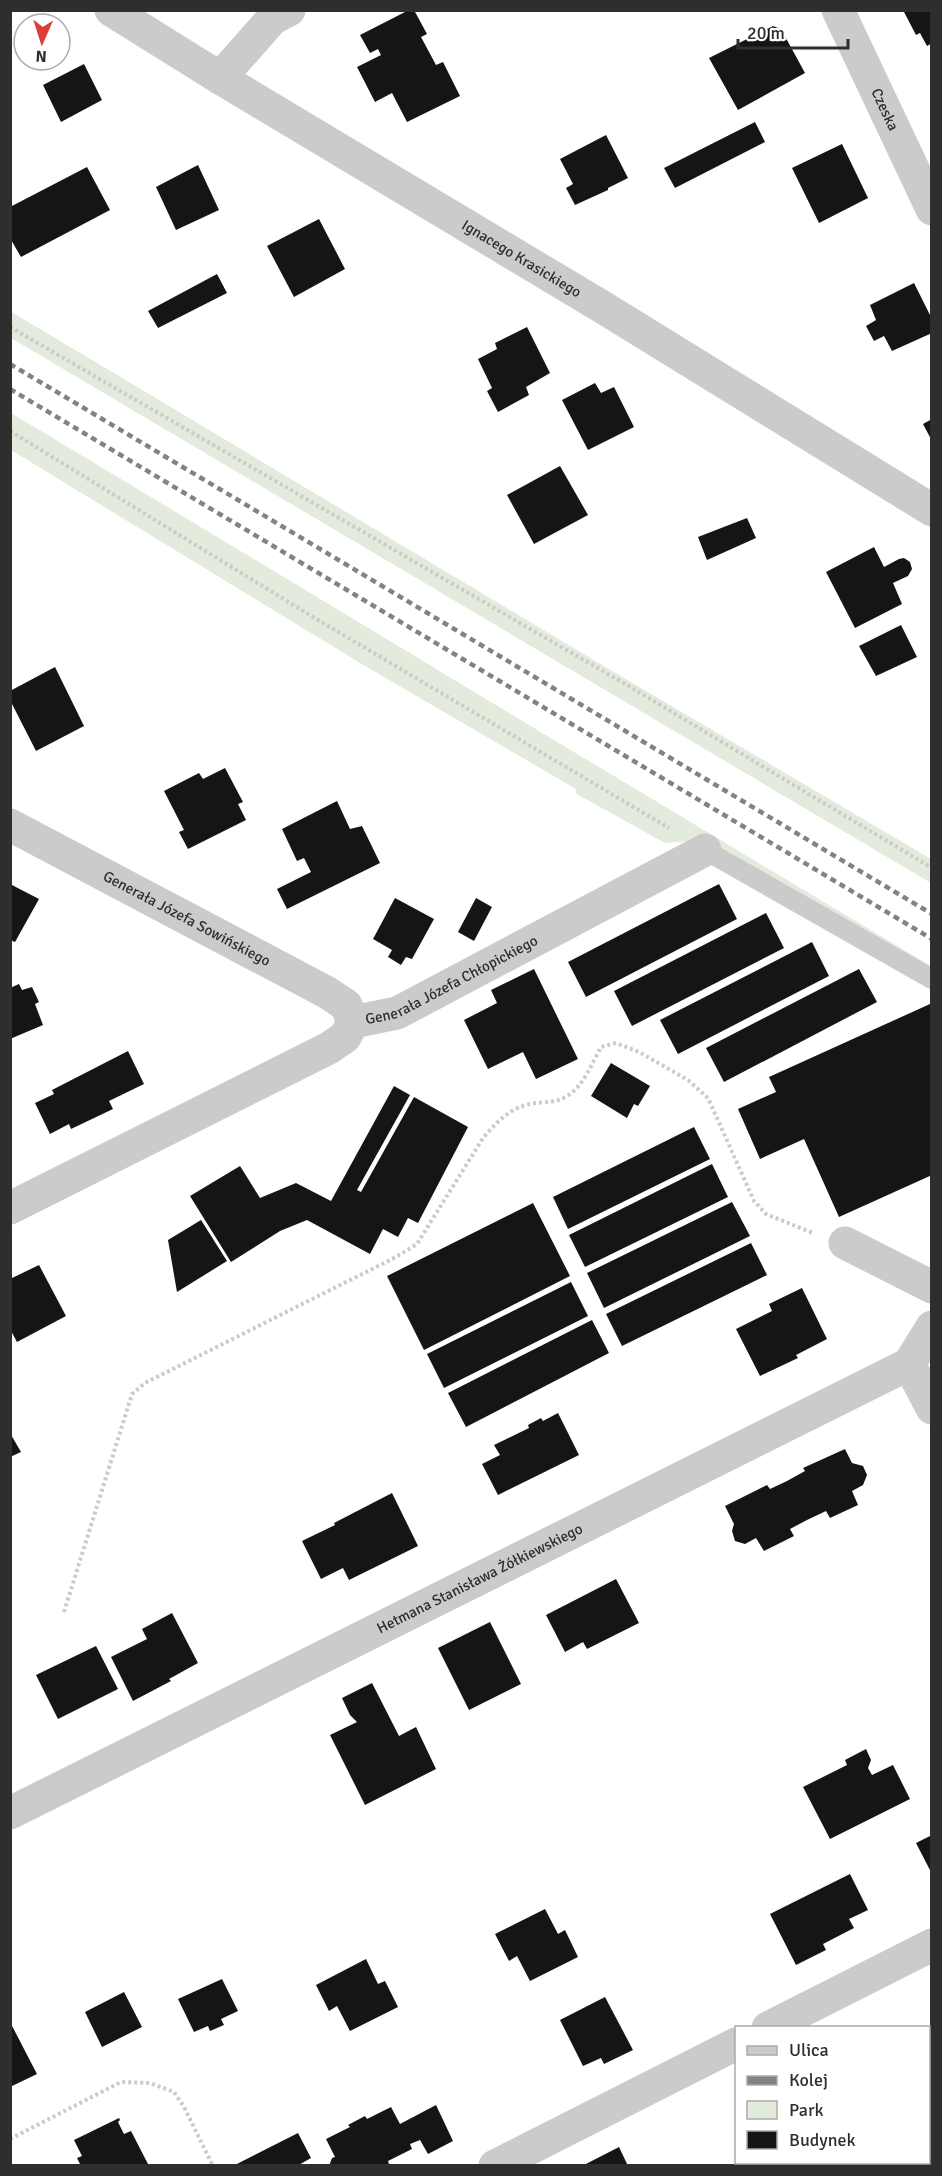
<svg xmlns="http://www.w3.org/2000/svg" width="942" height="2176" font-family="Signika,sans-serif">
  <style>
    .green { fill: #e3ebdd }
    .building { fill: #151515 }
    .lines { fill: none; stroke-linecap: round; stroke-linejoin: round }
    .path { stroke: #cbcbcb; stroke-width: 4; stroke-dasharray: 3 3; stroke-linecap: butt }
    .lane { stroke: #cbcbcb; stroke-width: 20 }
    .street { stroke: #cbcbcb; stroke-width: 33 }
    .rail { stroke: #838383; stroke-width: 4.5; stroke-dasharray: 6 4.5; stroke-linecap: butt }
    .labels { text-anchor: middle; dominant-baseline: central; stroke-width: 6; stroke-linejoin: round; paint-order: stroke }
    .street-label { font-size: 15px; fill: #2e2e2e; stroke: #fff }
  </style>
  <rect width="100%" height="100%" fill="#fff"/>
  <path class="green" d="M10 311 597 662 931 859V883L11 338Z
    M11 413C318 597 624 783 931 966V971L709 840 665 843 575 793 576 789 365 666 11 450Z"/>
  <path class="building" d="M409 10H414L427 34 421 37 436 65 443 62 460 96 407 122 392 93 375 102 357 67 381 55 378 49 370 53 360 35Z
    M903 10H932V43L927 46 920 33 916 35Z
    M773 26 781 29 805 73 738 110 709 58Z
    M84 64 102 100 61 122 43 85Z
    M755 122 765 142 675 188 664 168Z
    M606 135 628 178 608 188V190L575 205 566 188 573 184 560 159Z
    M842 144 868 198 819 223 792 168Z
    M198 165 219 210 176 230 156 187Z
    M87 167 110 210 21 257 10 238V207Z
    M319 219 345 269 294 297 267 246Z
    M217 274 227 293 158 328 148 311Z
    M914 283 932 319V333L892 351 884 336 874 341 866 326 876 320 870 305Z
    M527 327 550 373 526 387 529 395 498 412 487 391 492 388 478 359 497 349 495 343Z
    M595 383 601 393 614 387 634 427 588 450 562 400Z
    M932 419V441L923 424Z
    M560 466 588 515 534 544 507 495Z
    M747 518 756 538 707 560 698 537Z
    M874 547 884 567 899 559 904 558 910 562 912 569 908 576 893 583 902 604 855 628 826 572Z
    M901 625 917 657 876 676 859 646Z
    M55 667 84 726 36 751 10 700V691Z
    M225 768 243 802 238 804 246 820 188 849 179 832 184 830 164 791 199 773 203 779Z
    M337 801 350 829 362 826 380 863 287 909 277 889 311 872 304 858 297 861 282 829Z
    M10 884 39 899 15 942 10 940Z
    M719 884 737 919 586 997 568 962Z
    M395 898 434 919 412 959 406 957 401 965 388 957 392 950 373 939Z
    M476 898 492 907 474 941 458 932Z
    M766 913 784 948 632 1026 614 991Z
    M812 942 829 976 678 1054 660 1020Z
    M534 969 578 1059 536 1079 523 1052 488 1069 464 1020 497 1003 491 990Z
    M859 969 877 1002 724 1082 706 1048Z
    M19 984 22 990 32 987 39 1002 35 1004 43 1025 10 1039V988Z
    M930 1004 932 1175 839 1217 804 1139 760 1159 738 1109 776 1092 769 1077Z
    M128 1051 144 1084 109 1101 113 1109 71 1129 69 1124 50 1134 35 1103 54 1094 52 1090Z
    M611 1063 650 1086 638 1106 634 1104 627 1118 591 1096Z
    M394 1086 410 1095 357 1190 361 1192 414 1097 468 1127 418 1223 408 1218 398 1237 383 1229 370 1254 307 1220 280 1231 231 1262 190 1196 240 1166 260 1198 296 1183 331 1201Z
    M694 1127 710 1159 568 1229 553 1197Z
    M712 1164 728 1197 585 1267 569 1235Z
    M732 1202 750 1236 604 1308 587 1273Z
    M533 1203 570 1276 424 1350 387 1276Z
    M201 1220 227 1261 177 1292 168 1240Z
    M751 1243 767 1275 622 1346 606 1314Z
    M39 1265 66 1316 17 1342 10 1329V1279Z
    M571 1282 588 1316 444 1388 427 1354Z
    M802 1288 827 1339 796 1355 798 1358 760 1376 736 1329 772 1311 769 1304Z
    M592 1320 609 1353 466 1427 448 1393Z
    M558 1413 579 1455 498 1495 482 1464 500 1455 494 1445 529 1428 528 1425 541 1418 543 1421Z
    M10 1433 21 1452 10 1457Z
    M845 1449 852 1463 863 1466 867 1475 863 1485 852 1491 858 1505 830 1518 826 1511 807 1520 790 1529 794 1536 764 1551 756 1538 745 1544 735 1541 732 1531 734 1524 725 1506 767 1485 770 1489 787 1481 805 1471 803 1468Z
    M392 1493 418 1546 349 1580 343 1568 321 1579 302 1541 335 1525 334 1523Z
    M616 1579 639 1623 587 1649 583 1642 565 1652 546 1615Z
    M172 1613 198 1663 169 1679 171 1681 133 1701 111 1657 147 1639 142 1629Z
    M490 1622 521 1684 469 1710 438 1648Z
    M96 1646 118 1689 58 1719 36 1675Z
    M372 1683 399 1736 416 1727 436 1769 365 1805 330 1735 357 1722 350 1715 342 1698Z
    M866 1749 871 1760 868 1768 872 1775 893 1765 910 1799 830 1839 803 1787 847 1765 845 1760Z
    M932 1835V1874L916 1843Z
    M850 1874 868 1910 849 1919 854 1928 823 1944 826 1950 796 1965 770 1914Z
    M545 1909 558 1934 565 1930 578 1957 530 1981 517 1956 509 1961 495 1934Z
    M366 1959 378 1984 385 1981 398 2007 350 2031 337 2006 329 2011 316 1985Z
    M222 1979 238 2011 221 2019 224 2025 210 2031 208 2026 194 2032 178 1999Z
    M124 1992 142 2027 102 2047 85 2012Z
    M605 1997 633 2050 604 2064 601 2058 583 2066 560 2020Z
    M10 2022 37 2074 10 2087Z
    M436 2105 453 2141 428 2154 420 2140 410 2144 412 2149 388 2161 389 2164 385 2166H329L332 2158 335 2157 326 2139 350 2127 348 2125 365 2116 367 2119 391 2107 400 2124Z
    M119 2118 120 2120 118 2122 124 2134 131 2131 149 2166H81L77 2158 82 2156 74 2140Z
    M298 2133 311 2158 297 2166H233Z
    M619 2147 628 2166H582Z"/>
  <g class="lines">
    <path class="path" d="M10 327 632 688 932 868
      M10 431 318 620 669 828
      M64 1612 132 1394 145 1383 396 1257 417 1244 483 1138C495 1124 508 1110 526 1105 540 1101 555 1104 567 1096 583 1087 592 1063 601 1047L616 1043 639 1052 688 1080 708 1098 754 1201 766 1214 813 1233
      M10 2139 121 2082 150 2083 174 2092 184 2107 213 2166"/>
    <path class="lane" d="M705 850 932 979
      M928 2085 932 2083
      M767 2166 773 2162"/>
    <g class="street">
      <path id="s1" d="M111 10 220 78 604 308 932 510"/>
      <path id="s2" d="M838 10 932 209"/>
      <path d="M220 78 272 19 289 10"/>
      <path id="s3" d="M10 825 326 992 346 1005 353 1022"/>
      <path id="s4" d="M10 1208 329 1048 345 1037 353 1022 397 1013 705 850"/>
      <path d="M845 1243 932 1287"/>
      <path d="M909 1364 932 1408"/>
      <path id="s5" d="M10 1813 909 1364 932 1327"/>
      <path d="M768 2028 932 1945"/>
      <path d="M495 2166 736 2044"/>
    </g>
    <path class="rail" d="M10 364 932 914
      M10 389 932 939"/>
  </g>
  <g class="labels">
    <g class="street-label">
      <text stroke="none"><textPath href="#s2" startOffset="110">Czeska</textPath></text>
      <text stroke="none"><textPath href="#s1" startOffset="480">Ignacego Krasickiego</textPath></text>
      <text stroke="none"><textPath href="#s3" startOffset="200">Generała Józefa Sowińskiego</textPath></text>
      <text stroke="none"><textPath href="#s4" startOffset="501">Generała Józefa Chłopickiego</textPath></text>
      <text stroke="none"><textPath href="#s5" startOffset="525">Hetmana Stanisława Żółkiewskiego</textPath></text>
    </g>
  </g>
  <rect width="942" height="2176" fill="none" stroke="#2e2e2e" stroke-width="24"/>
  <rect x="735" y="2026" width="195" height="138" fill="#ffffff" stroke="#ababab" stroke-width="1.5"/>
  <rect x="747" y="2046" width="30" height="9" fill="#cbcbcb" stroke="#ababab" stroke-width="1.5"/>
  <text x="789" y="2056" font-size="18" fill="#2e2e2e">Ulica</text>
  <rect x="747" y="2076" width="30" height="9" fill="#838383" stroke="#ababab" stroke-width="1.5"/>
  <text x="789" y="2086" font-size="18" fill="#2e2e2e">Kolej</text>
  <rect x="747" y="2101" width="30" height="18" fill="#e3ebdd" stroke="#ababab" stroke-width="1.5"/>
  <text x="789" y="2116" font-size="18" fill="#2e2e2e">Park</text>
  <rect x="747" y="2131" width="30" height="18" fill="#151515" stroke="#ababab" stroke-width="1.5"/>
  <text x="789" y="2146" font-size="18" fill="#2e2e2e">Budynek</text>
  <g transform="translate(42 42) rotate(183)"><circle r="28" fill="#ffffff" stroke="#ababab" stroke-width="1.5"/>
  <path d="M0-4.5L10 22L0 15L-10 22Z" fill="#dd3d39"/>
  <text y="-9" font-size="16" font-weight="bold" text-anchor="middle" fill="#2e2e2e">N</text>
  </g>
  <path d="M738 39v9h110v-9" fill="none" stroke="#2e2e2e" stroke-width="3"/>
  <text x="747" y="39" font-size="18" fill="#2e2e2e" stroke="#ffffff" stroke-width="4.5" paint-order="stroke">20 m</text>
</svg>
